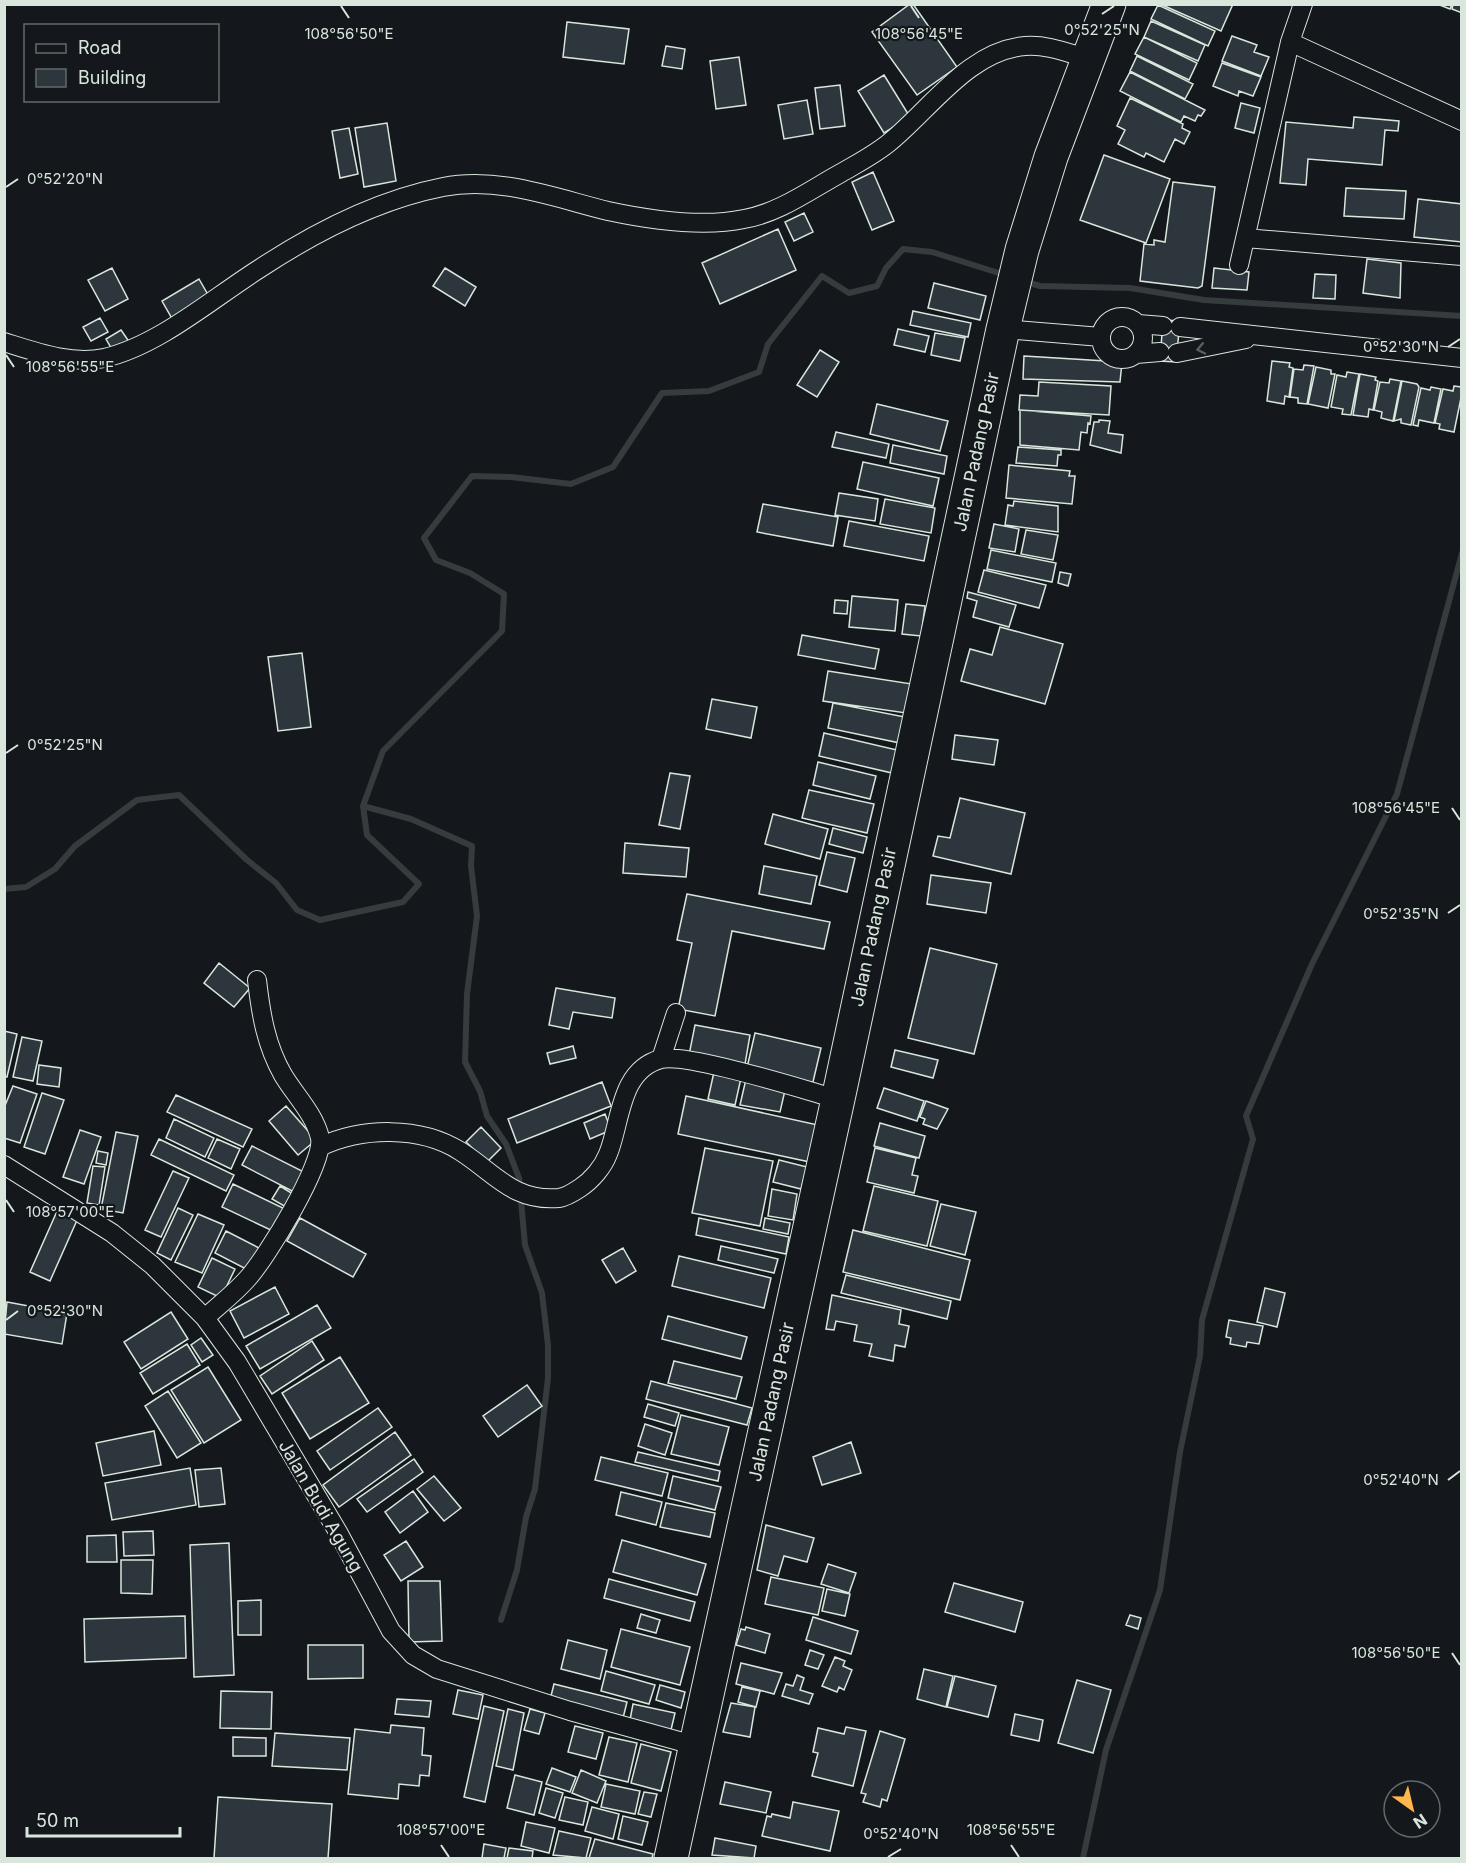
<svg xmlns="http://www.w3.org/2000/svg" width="1466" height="1863" font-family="Inter,sans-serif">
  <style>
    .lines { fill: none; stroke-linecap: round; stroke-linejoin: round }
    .stream { stroke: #363b3e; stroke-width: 6 }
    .building { fill: #2c363c; stroke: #d8e6dc; stroke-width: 1.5 }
    .street-casing { stroke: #d8e6dc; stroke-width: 20 }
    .highway-casing { stroke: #d8e6dc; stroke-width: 35 }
    .street { stroke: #14181c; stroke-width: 18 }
    .highway { stroke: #14181c; stroke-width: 33 }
    .oneway { stroke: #59605f }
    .ticks { fill: none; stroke: #d8e6dc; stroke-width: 2 }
    .labels { text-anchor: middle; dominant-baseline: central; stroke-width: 4.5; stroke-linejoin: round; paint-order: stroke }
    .street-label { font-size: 18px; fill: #d8e6dc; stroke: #14181c }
    .ticks-label { font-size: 15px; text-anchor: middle; fill: #d8e6dc; stroke: #14181c; stroke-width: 4.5; stroke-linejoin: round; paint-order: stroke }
  </style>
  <rect width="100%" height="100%" fill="#14181c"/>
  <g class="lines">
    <path class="stream" d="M1023 281 1040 286 1130 288 1204 300 1462 316
      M363 806 411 819 472 846 471 866 477 916 467 994 465 1062 480 1091 487 1116 506 1144 519 1178 525 1245 542 1293 548 1345V1378L535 1489 526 1517 517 1570 501 1620
      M4 889 26 887 55 869 75 846 137 800 179 795 247 860 276 883 297 910 320 920 403 902 419 884 367 835 363 806 383 751 502 631 504 594 470 573 436 560 424 538 472 476 511 477 571 484 613 467 662 393 709 391 759 372 768 344 822 276 849 293 877 286 886 268 903 249 932 252 1005 275
      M1083 1858 1106 1750 1160 1590 1180 1452 1200 1356 1202 1320 1253 1139 1246 1116 1312 964 1397 794 1462 553"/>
  </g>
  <path class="building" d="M910 4H913L957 67 917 95 872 32Z
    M1160 4H1233L1221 31Z
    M1437 4H1452L1450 9Z
    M1453 4H1462V13L1452 9Z
    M1158 5 1215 31 1208 46 1151 19Z
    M1151 21 1205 45 1198 61 1144 37Z
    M567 22 629 29 624 64 563 57Z
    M1232 36 1257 45 1254 52 1269 57 1261 76 1222 61Z
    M1144 37 1197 63 1189 80 1135 54Z
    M666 46 685 49 682 69 662 66Z
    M1137 56 1193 84 1185 99 1130 71Z
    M739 57 746 105 716 109 710 61Z
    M1222 63 1261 77 1253 96 1239 91 1238 96 1213 86Z
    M1130 72 1205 110 1201 116 1198 115 1195 121 1184 116 1181 122 1120 91Z
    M884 75 910 117 884 133 858 91Z
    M840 85 845 126 820 129 815 88Z
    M1130 98 1183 124 1182 128 1190 132 1184 144 1175 139 1164 162 1146 153 1144 157 1118 144 1125 130 1117 126Z
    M807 100 813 134 784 139 778 105Z
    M1241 103 1260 108 1254 133 1235 128Z
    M1354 117 1399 121 1398 131 1385 130 1382 165 1308 159 1306 185 1280 183 1286 122 1353 128Z
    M387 123 396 181 364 187 355 128Z
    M349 128 358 174 340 178 332 131Z
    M1104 155 1170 179 1146 243 1080 220Z
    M873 172 894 221 872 230 852 182Z
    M1173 182 1215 187 1202 286 1198 288 1140 281 1144 244 1154 245V240L1165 242Z
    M1346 188 1406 191 1404 219 1344 216Z
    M1418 199 1462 204V242L1414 237Z
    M804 213 813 232 794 241 785 222Z
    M778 229 796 270 720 304 702 263Z
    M1367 259 1401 263 1400 298 1363 293Z
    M112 268 128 299 105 311 88 280Z
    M445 268 476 287 465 306 433 286Z
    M1214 268 1249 272 1247 290 1212 288Z
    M1315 274 1336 275 1335 299 1313 298Z
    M199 279 211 300 174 322 162 301Z
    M934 283 986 296 980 320 928 308Z
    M913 311 971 323 968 337 910 325Z
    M100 318 108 332 91 341 83 327Z
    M1163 320 1180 321 1176 362 1160 361Z
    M898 329 929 336 925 352 894 345Z
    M121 330 130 343 114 353 106 339Z
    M935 333 965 338 960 361 931 355Z
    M820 350 839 362 817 397 797 385Z
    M1024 356 1122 362 1120 382 1023 379Z
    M1272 361 1290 363 1289 367 1293 368 1289 397 1285 396 1284 404 1267 401Z
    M1304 365 1314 366 1307 404 1298 403V398L1290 397 1294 369 1303 370Z
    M1316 367 1331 370V374H1335L1328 408 1308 404Z
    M1347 372 1359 374 1351 415 1342 414 1343 409 1331 407 1337 375 1346 377Z
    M1360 374 1376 377 1375 380 1378 381 1373 410 1369 409 1368 417 1353 415Z
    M1390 379 1401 381 1393 421 1381 418 1382 412 1374 410 1380 382 1389 383Z
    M1402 381 1417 384 1419 387 1411 425 1401 423V419L1394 421Z
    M1039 382 1111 386 1109 415 1019 410 1020 395 1038 396Z
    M1454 386 1461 387 1462 393 1454 432 1439 429 1440 424 1435 423 1443 389 1453 391Z
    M1431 387 1441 389 1434 423 1419 420 1418 426 1413 425 1421 388 1430 390Z
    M877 404 948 421 940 451 870 434Z
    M1020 410 1091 416 1090 424 1088 423 1087 433 1081 432 1079 450 1020 445Z
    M1099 420 1110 421 1108 433 1123 435 1121 453 1090 445 1094 422H1099Z
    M836 432 889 444 886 458 832 447Z
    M893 445 947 456 944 474 890 463Z
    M1018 447 1061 450V455H1058L1057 466 1016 463Z
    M863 462 939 478 933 506 857 489Z
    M1009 465 1070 471 1069 476H1075L1072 504 1006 498Z
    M839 493 878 499 875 521 835 515Z
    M885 499 935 508 931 533 880 524Z
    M1014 501 1058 506V532L1005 525 1008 505 1013 506Z
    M763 504 838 517 833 546 757 532Z
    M849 521 929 536 924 561 844 546Z
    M994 524 1019 529 1015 552 989 548Z
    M1026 530 1058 535 1053 560 1021 554Z
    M991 550 1056 563 1052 582 987 569Z
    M984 570 1046 585 1039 608 978 592Z
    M1060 572 1071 574 1068 586 1058 583Z
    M968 592 1016 605 1009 627 973 617 977 601 967 598Z
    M852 596 898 600 895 631 849 627Z
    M835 600 848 601 847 614 834 613Z
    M906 604 925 606 921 636 902 634Z
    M1000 627 1063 644 1045 704 961 681 970 649 992 655Z
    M802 635 879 649 875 669 798 655Z
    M302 653 311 727 278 731 268 657Z
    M828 671 912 684 906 713 823 701Z
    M712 699 757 707 751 738 706 729Z
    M833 703 905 717 900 743 828 728Z
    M824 733 897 750 892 773 819 756Z
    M955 735 998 740 994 765 952 759Z
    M818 762 876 776 870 799 813 785Z
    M670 773 690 776 680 829 659 825Z
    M809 790 874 804 867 833 802 818Z
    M960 798 1025 813 1011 874 933 856 938 836 950 838Z
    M773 814 828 829 820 859 765 844Z
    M833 828 867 837 863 853 829 844Z
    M625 843 689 848 686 877 623 873Z
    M827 852 855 858 847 892 819 885Z
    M764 866 817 876 811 904 759 894Z
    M931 875 991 883 986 913 927 904Z
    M687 894 830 922 824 949 732 931 715 1016 678 1009 692 943 677 940Z
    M930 948 997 964 974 1054 908 1038Z
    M219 963 250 988 234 1007 204 983Z
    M556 988 615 998 612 1018 573 1012 569 1029 549 1025Z
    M695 1025 750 1035 744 1070 688 1060Z
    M4 1031 17 1034 7 1077 4 1076Z
    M755 1033 821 1048 812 1086 746 1072Z
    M22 1037 42 1041 33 1081 13 1077Z
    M573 1046 576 1058 550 1064 547 1053Z
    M895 1050 938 1060 933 1078 891 1067Z
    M39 1065 61 1068 59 1087 37 1084Z
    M714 1072 741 1078 735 1105 708 1099Z
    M746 1079 786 1086 780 1112 740 1105Z
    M602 1082 611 1106 517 1143 508 1119Z
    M13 1086 37 1094 20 1143 4 1138V1108Z
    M884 1088 924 1101 917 1121 877 1108Z
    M42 1093 64 1100 45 1154 24 1147Z
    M176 1095 252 1129 243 1147 167 1112Z
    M686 1096 818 1125 810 1162 678 1134Z
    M926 1101 948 1109 937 1129 923 1124 925 1119 920 1117Z
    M286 1106 316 1140 298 1155 269 1121Z
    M605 1114 611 1130 590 1139 584 1123Z
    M174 1119 214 1138 205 1157 166 1138Z
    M880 1123 925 1136 919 1158 874 1146Z
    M481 1127 501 1148 487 1162 466 1142Z
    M80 1130 101 1137 84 1184 63 1177Z
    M116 1132 138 1136 123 1213 101 1209Z
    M159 1139 234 1175 226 1191 151 1155Z
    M217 1139 240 1149 231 1169 208 1158Z
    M252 1146 306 1173 296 1193 242 1165Z
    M705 1148 773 1161 760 1226 692 1213Z
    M875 1148 916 1158 912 1175 918 1176 914 1193 867 1182Z
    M98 1151 108 1153 106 1165 96 1163Z
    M779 1160 807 1167 801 1189 773 1182Z
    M93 1166 105 1167 99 1205 87 1203Z
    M173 1171 189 1178 161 1237 145 1230Z
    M233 1184 285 1209 275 1232 222 1207Z
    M280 1186 293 1194 286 1207 272 1199Z
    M874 1186 938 1201 927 1246 863 1231Z
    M772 1189 797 1194 793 1220 768 1216Z
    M941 1204 976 1212 965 1255 930 1246Z
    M178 1208 193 1215 171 1260 157 1253Z
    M58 1209 78 1218 50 1281 30 1272Z
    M198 1214 224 1225 202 1273 175 1262Z
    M300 1218 366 1254 353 1277 287 1241Z
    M699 1218 789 1237 786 1254 696 1235Z
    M765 1218 790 1223 788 1234 763 1229Z
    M853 1230 970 1260 960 1300 843 1272Z
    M226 1231 259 1248 248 1270 215 1253Z
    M721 1246 778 1259 774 1273 718 1260Z
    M623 1248 636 1271 616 1283 602 1260Z
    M679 1256 771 1278 764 1308 672 1286Z
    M212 1258 235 1269 221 1298 198 1287Z
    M846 1275 951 1301 947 1319 841 1293Z
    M275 1287 289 1314 244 1338 230 1311Z
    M1265 1288 1285 1293 1277 1327 1257 1322Z
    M832 1295 901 1310 899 1324 909 1326 905 1347 895 1345 893 1361 869 1356 872 1344 854 1341 857 1325 836 1321 834 1330 826 1329Z
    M7 1302 67 1313 62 1344 4 1334Z
    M317 1305 331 1328 260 1369 246 1346Z
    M171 1312 188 1339 141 1369 124 1342Z
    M668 1316 747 1337 741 1359 662 1339Z
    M1229 1320 1263 1326 1259 1344 1247 1342 1246 1347 1230 1344 1231 1338 1226 1337Z
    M201 1338 213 1355 202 1362 191 1345Z
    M312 1341 324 1360 272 1394 260 1376Z
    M187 1344 200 1365 153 1394 140 1373Z
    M340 1357 369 1403 310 1439 282 1393Z
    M674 1361 742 1377 736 1399 668 1383Z
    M208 1367 241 1420 204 1443 171 1390Z
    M651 1381 752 1408 747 1425 646 1399Z
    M527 1385 542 1406 498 1437 483 1416Z
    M168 1391 201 1443 177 1458 145 1406Z
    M648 1404 679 1413 675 1426 644 1417Z
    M378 1408 392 1427 330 1470 317 1451Z
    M681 1415 729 1427 719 1465 671 1454Z
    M645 1424 672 1433 665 1455 638 1446Z
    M154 1431 161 1465 103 1476 96 1443Z
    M395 1432 411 1455 339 1507 323 1485Z
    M851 1442 861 1473 822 1485 813 1457Z
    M638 1452 720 1471 718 1481 635 1462Z
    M601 1457 668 1473 662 1496 595 1480Z
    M414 1459 423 1472 367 1512 357 1499Z
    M190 1468 196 1505 112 1520 105 1483Z
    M221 1468 225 1504 199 1507 195 1470Z
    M434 1476 461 1508 444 1521 417 1489Z
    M673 1476 721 1487 715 1510 668 1498Z
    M413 1491 428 1512 400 1533 385 1512Z
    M621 1492 662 1502 656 1525 616 1515Z
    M666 1503 715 1513 710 1537 660 1527Z
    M766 1525 814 1538 807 1562 784 1556 778 1576 757 1570Z
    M153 1531 154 1555 124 1556 123 1532Z
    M116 1535 117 1562H87V1536Z
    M622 1540 706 1564 697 1595 613 1572Z
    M406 1541 423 1567 401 1581 384 1555Z
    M229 1543 234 1675 194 1677 190 1545Z
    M121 1560H153L152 1594 121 1593Z
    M828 1564 856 1573 849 1593 821 1584Z
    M771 1577 824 1588 818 1615 765 1604Z
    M609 1579 695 1602 690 1621 604 1598Z
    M408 1581H440L442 1641 409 1642Z
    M954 1583 1023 1602 1015 1632 945 1612Z
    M827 1589 850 1594 845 1616 822 1611Z
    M261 1600V1635H238V1601Z
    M641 1614 660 1620 656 1633 637 1628Z
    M1130 1615 1141 1618 1138 1629 1126 1625Z
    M185 1616 186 1658 85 1662 84 1619Z
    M813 1617 858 1631 851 1654 806 1640Z
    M746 1627 770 1634 765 1653 736 1645 741 1629 745 1630Z
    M621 1629 690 1647 680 1685 611 1667Z
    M568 1640 607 1650 600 1679 561 1669Z
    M308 1645H363V1678L308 1679Z
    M810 1650 824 1655 818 1669 805 1665Z
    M835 1657 845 1661 843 1666 852 1670 844 1690 839 1687 837 1692 822 1686Z
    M741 1663 782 1673 774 1694 736 1684Z
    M924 1669 953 1676 946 1707 917 1699Z
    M606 1671 655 1685 649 1704 601 1691Z
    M797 1675 804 1678 800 1690 813 1694 809 1704 782 1696 786 1684 793 1686Z
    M955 1676 996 1686 988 1717 947 1707Z
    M1077 1680 1111 1690 1093 1753 1058 1743Z
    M554 1684 627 1702 622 1722 549 1704Z
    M660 1685 685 1692 681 1708 656 1700Z
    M742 1687 760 1691 756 1707 738 1702Z
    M458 1690 483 1695 478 1719 453 1714Z
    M221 1691 272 1692 271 1729 220 1728Z
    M397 1699 431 1701 429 1717 395 1714Z
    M731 1703 755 1707 750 1737 723 1732Z
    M633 1704 675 1713 670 1734 629 1725Z
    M484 1706 504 1711 485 1802 464 1797Z
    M508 1709 524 1713 513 1770 496 1766Z
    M530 1709 545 1713 539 1734 524 1730Z
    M1015 1714 1043 1720 1039 1741 1011 1735Z
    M391 1725 424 1728 422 1755 431 1756 429 1776 420 1775 419 1786 399 1784 398 1799 348 1794 355 1729 390 1733Z
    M575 1726 603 1733 596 1759 568 1752Z
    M846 1727 866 1731 853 1786 812 1776 818 1753 813 1752 818 1728 844 1734Z
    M880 1731 905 1739 887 1801 882 1799 880 1807 863 1802 866 1794 861 1793Z
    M275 1733 350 1738 347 1770 272 1766Z
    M233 1737 266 1738V1756H233Z
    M609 1737 637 1743 628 1782 599 1775Z
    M641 1744 671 1752 661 1791 631 1783Z
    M552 1768 576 1777 570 1792 546 1784Z
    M581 1770 606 1781 597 1803 572 1793Z
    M515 1775 542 1782 534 1815 507 1808Z
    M725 1782 771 1792 766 1813 720 1804Z
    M606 1784 640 1791 635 1814 601 1807Z
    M546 1788 563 1793 555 1818 539 1813Z
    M644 1792 657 1794 651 1817 638 1814Z
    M218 1797 332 1804 328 1858H214Z
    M565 1797 588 1802 583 1825 559 1820Z
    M793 1802 839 1811 830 1851 762 1836 767 1816 771 1817 772 1814 790 1818Z
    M592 1807 619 1814 613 1839 585 1831Z
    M623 1816 648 1822 642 1845 618 1839Z
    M526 1822 555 1828 549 1853 521 1846Z
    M559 1831 591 1838 586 1858 553 1855Z
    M715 1838 756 1846 754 1858 712 1855Z
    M595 1839 653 1854 652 1858H589Z
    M484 1844 506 1848 504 1858H482Z
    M509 1848 533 1851 532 1858H507Z"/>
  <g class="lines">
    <g class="street-casing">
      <path id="street" d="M1290 42 1462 121
        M1245 238 1462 256
        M1239 265 1290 42 1303 4
        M1101 338a21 21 0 1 1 42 0a21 21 0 1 1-42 0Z
        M1138 324 1163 326
        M1180 327 1462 358
        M1003 329 1101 337
        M4 342C36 352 71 365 104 358 158 346 213 298 259 269 315 232 377 200 443 187 499 176 555 198 608 211 650 220 702 228 744 219 779 213 810 190 841 173 858 163 876 154 891 141 932 107 969 51 1025 46 1046 44 1068 53 1089 59
        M1177 353 1246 339
        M1136 354 1160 352
        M661 1059 676 1013
        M320 1147C362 1127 420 1126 460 1151 495 1173 513 1202 559 1198 567 1197 574 1192 580 1188 592 1180 603 1167 608 1154 621 1123 619 1070 661 1059 689 1053 804 1090 838 1099
        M4 1165 112 1233 152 1265 205 1318 237 1362 338 1532 391 1631 413 1655 437 1669 570 1711 697 1746
        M205 1318C219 1305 235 1293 248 1278 266 1258 325 1163 320 1138 315 1115 295 1095 283 1075 266 1045 261 1015 257 980"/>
    </g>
    <g class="highway-casing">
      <path id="highway" d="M671 1858 838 1099 1003 329 1022 250 1051 157 1109 4"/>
    </g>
    <use href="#street" class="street"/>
    <use href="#highway" class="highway"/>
  </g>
  <defs><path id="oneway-chevron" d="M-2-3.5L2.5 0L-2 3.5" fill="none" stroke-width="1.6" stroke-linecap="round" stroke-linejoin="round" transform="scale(1.5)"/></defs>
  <use class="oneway" href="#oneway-chevron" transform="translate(1201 349) rotate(168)"/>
  <path class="ticks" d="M341 6 349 18M911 6 919 18M1102 14 1114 6M6 187 18 179M1448 347 1460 339M6 355 14 367M6 753 18 745M1452 808 1460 820M1448 913 1460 905M6 1200 14 1212M6 1320 18 1311M1448 1480 1460 1471M1452 1653 1460 1665M441 1845 449 1857M1011 1845 1019 1857M888 1857 901 1849"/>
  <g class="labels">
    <g class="street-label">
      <text transform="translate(976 452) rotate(-78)">Jalan Padang Pasir</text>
      <text transform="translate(873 927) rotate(-78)">Jalan Padang Pasir</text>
      <text transform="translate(771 1402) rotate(-78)">Jalan Padang Pasir</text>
      <text transform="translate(321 1506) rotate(60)">Jalan Budi Agung</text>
    </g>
  </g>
  <g class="ticks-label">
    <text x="1102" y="35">0°52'25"N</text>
    <text x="349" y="39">108°56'50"E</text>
    <text x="919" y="39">108°56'45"E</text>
    <text x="65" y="184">0°52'20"N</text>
    <text x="1401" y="352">0°52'30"N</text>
    <text x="70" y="372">108°56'55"E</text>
    <text x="65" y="750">0°52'25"N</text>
    <text x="1396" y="813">108°56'45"E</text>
    <text x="1401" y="919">0°52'35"N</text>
    <text x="70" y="1217">108°57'00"E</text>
    <text x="65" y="1316">0°52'30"N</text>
    <text x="1401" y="1485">0°52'40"N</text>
    <text x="1396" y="1658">108°56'50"E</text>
    <text x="441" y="1835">108°57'00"E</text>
    <text x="1011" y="1835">108°56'55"E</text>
    <text x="901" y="1839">0°52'40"N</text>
  </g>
  <rect width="1466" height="1863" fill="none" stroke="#d8e6dc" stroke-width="12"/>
  <rect x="24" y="24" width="195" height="78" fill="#14181c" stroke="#626a69" stroke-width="1.5"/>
  <rect x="36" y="44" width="30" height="9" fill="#14181c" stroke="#626a69" stroke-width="1.5"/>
  <text x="78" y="54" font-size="18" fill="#d8e6dc">Road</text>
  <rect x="36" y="69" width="30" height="18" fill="#2c363c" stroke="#626a69" stroke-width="1.5"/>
  <text x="78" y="84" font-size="18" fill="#d8e6dc">Building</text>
  <g transform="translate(1412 1809) rotate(146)"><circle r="28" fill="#14181c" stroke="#626a69" stroke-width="1.5"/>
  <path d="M0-4.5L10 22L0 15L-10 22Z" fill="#ffb74d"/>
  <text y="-9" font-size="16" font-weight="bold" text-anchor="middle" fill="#d8e6dc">N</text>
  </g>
  <path d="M27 1827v9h153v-9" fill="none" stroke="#d8e6dc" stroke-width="3"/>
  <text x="36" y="1827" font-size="18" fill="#d8e6dc" stroke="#14181c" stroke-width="4.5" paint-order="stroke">50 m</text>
</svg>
